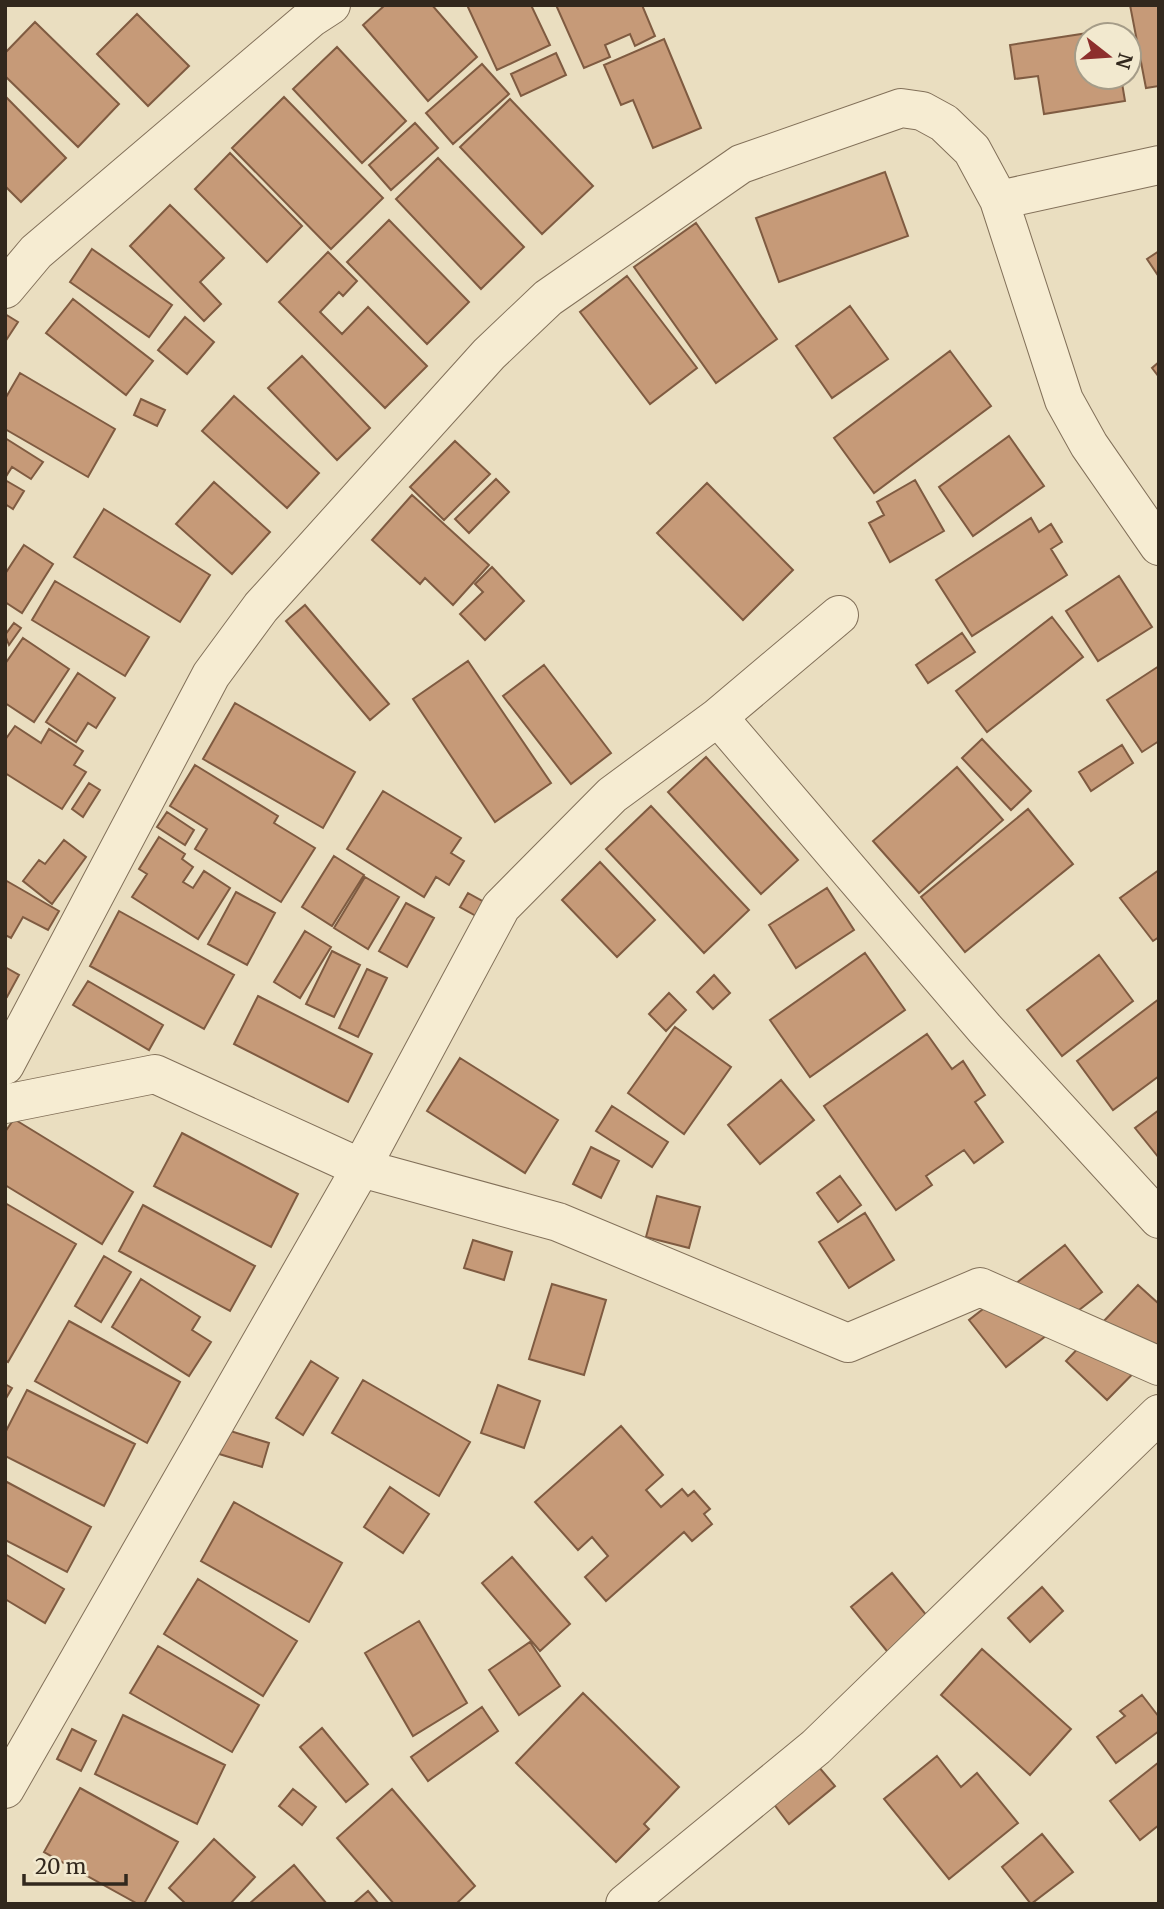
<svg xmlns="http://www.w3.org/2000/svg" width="1164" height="1909" font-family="Merriweather,serif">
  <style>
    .building { fill: #c69a78; stroke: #7f5b41; stroke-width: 2 }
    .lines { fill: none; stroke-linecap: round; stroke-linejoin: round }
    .minor-casing { stroke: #827059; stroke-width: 40 }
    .minor { stroke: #f6ecd2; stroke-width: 38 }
  </style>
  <rect width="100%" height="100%" fill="#eadec0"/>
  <path class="building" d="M385 5H432L477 57 428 101 363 25Z
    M467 5H531L550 45 497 70Z
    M556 5H642L655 36 635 46 630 34 605 45 610 57 584 68Z
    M1130 5H1159V86L1146 88Z
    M137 14 189 66 148 106 97 54Z
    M35 22 119 104 78 147 5 76V53Z
    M1114 29 1115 35H1087V77H1121L1125 101 1044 114 1038 76 1015 79 1010 45Z
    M664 39 701 128 653 148 633 100 621 105 604 65Z
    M337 47 406 121 362 163 293 89Z
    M556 53 566 75 521 96 511 74Z
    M482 64 509 94 453 144 426 113Z
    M5 96 66 158 21 202 5 186Z
    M284 97 383 198 331 249 232 148Z
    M510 99 593 186 542 234 460 147Z
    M415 123 438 148 391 190 369 165Z
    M230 153 302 226 267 262 195 189Z
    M438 158 524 247 481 289 396 199Z
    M885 172 908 236 779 282 756 218Z
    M170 205 224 258 200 282 221 304 204 321 130 246Z
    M389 220 469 302 427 344 347 262Z
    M696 223 777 339 716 383 634 267Z
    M92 249 172 305 149 337 70 282Z
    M1159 251V277L1147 259Z
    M328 252 357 281 343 296 339 292 320 312 342 334 368 307 427 366 385 408 279 302Z
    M627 276 697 368 650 404 580 312Z
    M73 299 153 361 126 395 46 333Z
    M850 306 888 359 832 398 796 346Z
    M5 314 18 322 5 342Z
    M185 317 214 342 187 374 158 350Z
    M950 351 991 406 874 493 834 438Z
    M302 356 370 428 337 460 268 388Z
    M1159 362V377L1152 368Z
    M20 373 115 429 88 477 5 429V399Z
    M234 396 319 473 287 508 202 431Z
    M141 399 165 410 157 426 134 415Z
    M1009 436 1044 486 973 536 939 487Z
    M5 438 43 462 31 479 12 467 5 478Z
    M455 441 490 474 444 520 410 487Z
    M496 479 509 492 469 533 455 519Z
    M5 480 24 491 13 509 5 504Z
    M915 480 944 531 890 562 869 523 884 515 877 502Z
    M214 482 270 532 232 574 176 524Z
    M707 483 793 570 743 620 657 533Z
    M412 495 489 565 453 605 425 578 420 584 372 540Z
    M104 509 210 575 180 622 74 557Z
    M1031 518 1039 532 1051 524 1062 542 1051 549 1067 575 972 636 936 580Z
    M24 545 53 564 22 613 5 602V574Z
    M492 567 524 601 485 640 460 614 483 592 475 584Z
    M1119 576 1152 627 1098 661 1066 611Z
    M55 581 149 637 125 676 32 620Z
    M305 605 389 704 370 720 286 621Z
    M1052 617 1083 657 987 732 956 691Z
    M14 623 21 628 9 645 5 635Z
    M962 633 975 652 928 683 916 665Z
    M23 638 69 669 34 722 5 703V664Z
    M468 661 551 783 495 822 413 699Z
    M544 665 611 753 571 784 503 696Z
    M1159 666V741L1142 752 1107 700Z
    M78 673 115 698 96 728 88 723 76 742 46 722Z
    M235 703 355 772 323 828 203 759Z
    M15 726 41 743 49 729 83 751 74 765 86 772 62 809 5 773V740Z
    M982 739 1031 791 1011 810 962 758Z
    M1122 745 1133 763 1091 791 1079 772Z
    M706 757 798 860 761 894 668 792Z
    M195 765 278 816 274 823 315 848 281 902 195 849 207 829 170 806Z
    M957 767 1003 820 919 893 873 841Z
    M89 783 100 790 83 817 72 809Z
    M383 791 461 838 451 853 464 861 449 885 436 877 424 897 347 849Z
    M651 806 749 910 704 953 606 849Z
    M1028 809 1073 864 965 952 921 897Z
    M167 812 194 830 185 845 157 827Z
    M159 837 185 854 182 859 193 867 183 882 193 888 204 871 230 888 198 939 132 897 147 874 139 869Z
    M64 840 86 857 52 904 23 881 39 860 45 864Z
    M334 856 364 875 332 926 302 907Z
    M600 862 655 920 617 957 562 900Z
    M1159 870V937L1153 941 1120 898Z
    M365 877 399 897 368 949 334 928Z
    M5 880 59 911 48 930 23 917 11 938 5 935Z
    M827 888 854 930 796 968 769 925Z
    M236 892 275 913 247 965 208 944Z
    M468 893 484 902 476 916 460 907Z
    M406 903 434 918 407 967 379 951Z
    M119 911 234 975 204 1029 90 966Z
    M305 931 331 947 300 998 274 982Z
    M332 951 360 965 334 1017 306 1004Z
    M865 953 905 1010 810 1077 770 1020Z
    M1099 955 1133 1001 1062 1056 1027 1010Z
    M5 967 19 975 7 997 5 996Z
    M367 969 387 978 358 1037 339 1028Z
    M714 975 730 993 713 1009 697 992Z
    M88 981 163 1025 149 1050 73 1005Z
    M669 993 686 1010 666 1031 649 1014Z
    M258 996 372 1054 348 1102 234 1044Z
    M1159 999V1076L1113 1110 1077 1061Z
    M675 1027 731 1067 684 1134 628 1093Z
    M927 1034 952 1069 963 1061 985 1095 975 1102 1003 1142 974 1163 964 1150 926 1176 932 1185 896 1210 824 1106Z
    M460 1058 558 1120 525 1173 427 1111Z
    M781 1080 814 1120 760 1164 728 1125Z
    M612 1106 668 1142 652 1167 596 1131Z
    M1159 1110V1158L1135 1128Z
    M14 1119 133 1192 102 1244 5 1185V1132Z
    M182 1133 298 1194 271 1247 154 1186Z
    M591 1147 619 1161 601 1198 573 1184Z
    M840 1176 861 1205 838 1222 817 1193Z
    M657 1196 700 1207 689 1248 646 1237Z
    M5 1203 76 1244 8 1362 5 1360Z
    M143 1205 255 1266 230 1311 119 1251Z
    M865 1213 894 1260 849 1288 819 1242Z
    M473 1240 512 1252 504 1280 464 1268Z
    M1065 1245 1102 1292 1006 1367 969 1320Z
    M104 1256 131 1272 101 1322 75 1306Z
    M141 1279 200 1317 192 1330 211 1342 189 1376 112 1327Z
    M552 1284 606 1300 584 1375 529 1359Z
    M1138 1285 1159 1304V1347L1107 1400 1066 1361Z
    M69 1321 180 1382 147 1443 35 1381Z
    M311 1361 338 1378 303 1435 276 1418Z
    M363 1380 470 1442 439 1496 332 1433Z
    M5 1384 12 1388 5 1400Z
    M498 1385 540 1401 524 1448 481 1433Z
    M27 1390 135 1444 104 1506 5 1456V1433Z
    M621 1426 663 1475 646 1490 661 1507 682 1489 688 1496 694 1491 710 1509 704 1514 712 1524 692 1541 684 1532 606 1601 585 1577 608 1556 592 1537 578 1550 535 1502Z
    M224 1429 269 1443 262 1467 216 1453Z
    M5 1481 91 1527 67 1572 5 1540Z
    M390 1487 429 1514 403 1553 364 1527Z
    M234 1502 342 1563 309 1622 201 1561Z
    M5 1554 64 1589 45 1623 5 1599Z
    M512 1557 570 1624 540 1651 482 1583Z
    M892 1573 932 1622 891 1656 851 1607Z
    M198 1579 297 1641 263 1696 164 1634Z
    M1042 1587 1063 1611 1030 1642 1008 1618Z
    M419 1621 467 1703 413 1736 365 1653Z
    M530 1642 560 1686 519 1715 489 1670Z
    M158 1646 259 1705 232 1752 130 1693Z
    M982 1649 1071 1729 1030 1775 941 1695Z
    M583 1693 679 1787 644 1824 649 1829 616 1862 516 1763Z
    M1142 1695 1159 1717V1731L1116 1763 1097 1737 1125 1716 1120 1711Z
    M482 1707 498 1731 428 1781 411 1757Z
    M123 1715 225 1765 197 1824 95 1774Z
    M322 1728 368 1784 346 1802 300 1747Z
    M72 1729 96 1741 81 1771 57 1759Z
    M937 1756 961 1787 977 1773 1018 1823 949 1879 884 1799Z
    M1159 1762V1825L1140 1840 1110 1801Z
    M818 1766 835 1786 789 1824 773 1803Z
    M80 1788 178 1842 144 1904H138L44 1852Z
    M293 1789 316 1807 302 1825 279 1806Z
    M392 1789 475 1886 456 1904H394L337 1838Z
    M1042 1834 1073 1872 1031 1904 1002 1867Z
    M214 1839 255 1877 230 1904H186L169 1888Z
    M294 1865 327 1904H249Z
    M368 1891 379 1904H353Z"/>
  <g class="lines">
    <g class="minor-casing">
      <path id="minor" d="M999 200 1159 165
        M5 289 36 252 311 18 331 5
        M718 717 985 1029 1159 1219
        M5 1065 211 675 261 607 489 354 548 298 741 164 901 108 922 111 944 123 972 150 999 200 1064 400 1089 445 1159 546
        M5 1104 155 1074 361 1168 558 1222 848 1343 980 1287 1159 1366
        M5 1789 361 1168 501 907 612 795 718 717 839 615
        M625 1904 816 1747 1159 1414"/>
    </g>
    <use href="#minor" class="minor"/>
  </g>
  <rect width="1164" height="1909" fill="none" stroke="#32281d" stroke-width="14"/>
  <g transform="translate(1108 56) rotate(107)"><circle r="33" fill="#f2e9cf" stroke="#a59c88" stroke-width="2"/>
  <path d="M0-5L12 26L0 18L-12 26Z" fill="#8d2f2d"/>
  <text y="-10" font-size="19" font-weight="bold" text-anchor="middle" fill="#32281d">N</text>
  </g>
  <path d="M24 1874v10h102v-10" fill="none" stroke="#32281d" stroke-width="3.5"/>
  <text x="35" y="1874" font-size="21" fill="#32281d" stroke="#f2e9cf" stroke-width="5" paint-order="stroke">20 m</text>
</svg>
